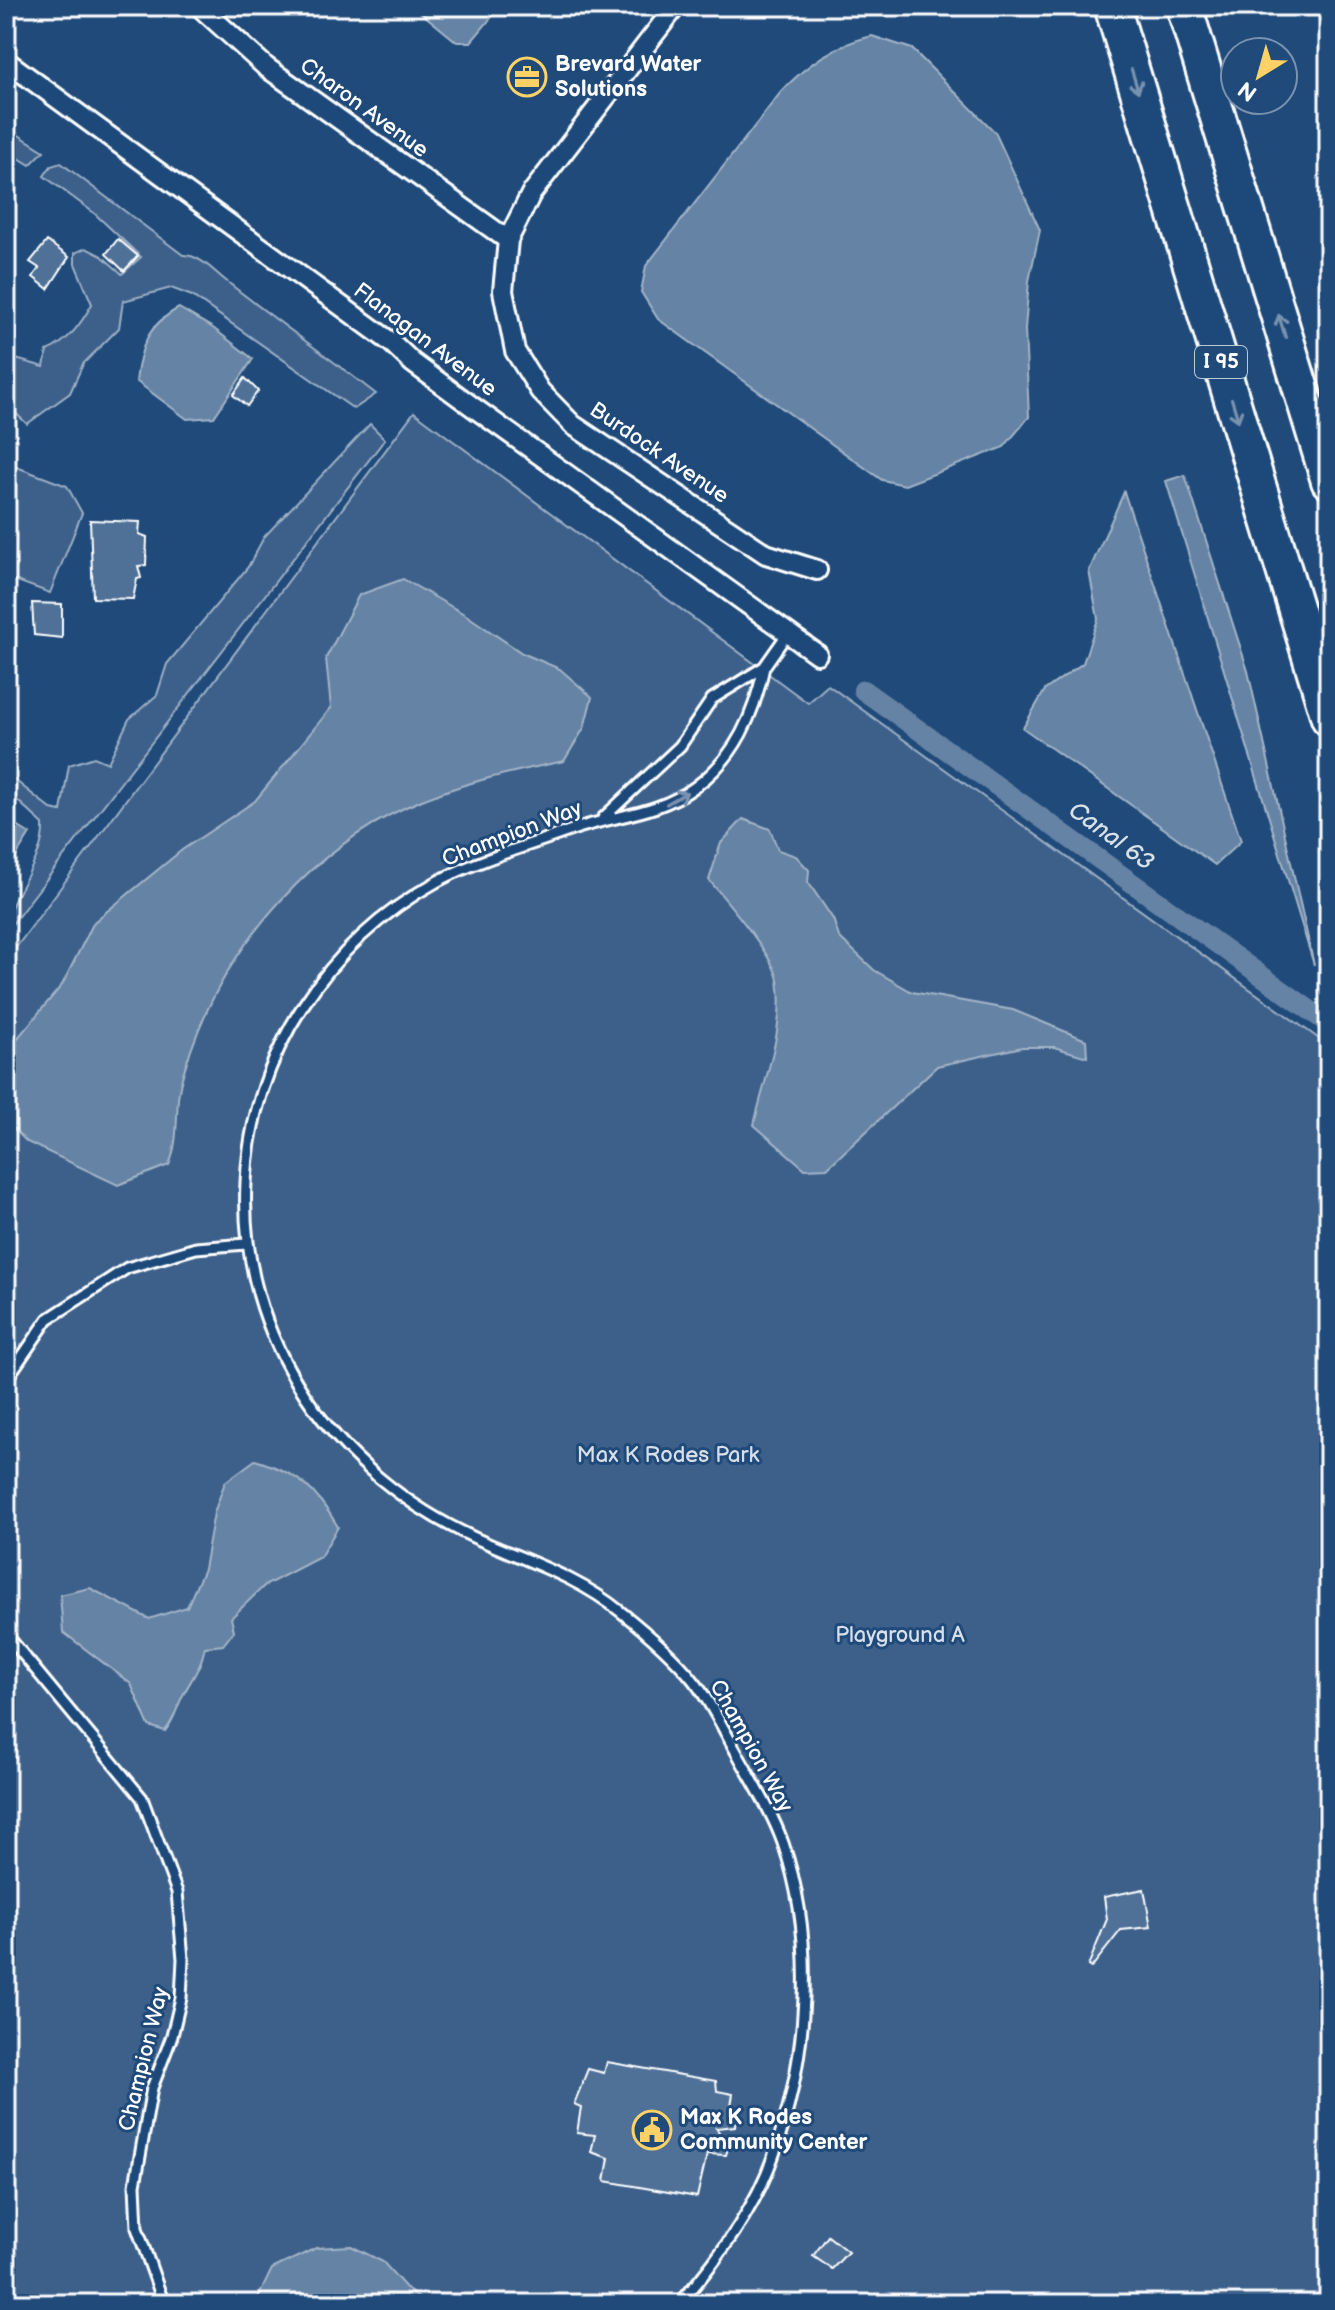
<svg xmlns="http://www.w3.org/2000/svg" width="1335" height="2310" font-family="'Balsamiq Sans',sans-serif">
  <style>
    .green { fill: #3c618b; stroke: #9eb0c5; stroke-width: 2 }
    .water { fill: #6583a4; stroke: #a3b5c8; stroke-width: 2 }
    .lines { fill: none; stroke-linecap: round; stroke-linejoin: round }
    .canal { stroke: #6583a4; stroke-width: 20 }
    .building { fill: #507197; stroke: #fff; stroke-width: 2 }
    .lane-casing { stroke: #fff; stroke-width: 15 }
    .street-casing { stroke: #fff; stroke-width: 24 }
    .highway-casing { stroke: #fff; stroke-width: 40 }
    .lane { stroke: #1f4a7a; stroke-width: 9 }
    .street { stroke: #1f4a7a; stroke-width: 18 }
    .highway { stroke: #1f4a7a; stroke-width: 34 }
    .oneway { stroke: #7992af }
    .labels { text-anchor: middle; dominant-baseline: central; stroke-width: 6; stroke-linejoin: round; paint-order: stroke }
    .shield { fill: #1f4a7a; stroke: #bcc9d7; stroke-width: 2 }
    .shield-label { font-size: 20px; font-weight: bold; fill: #fff }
    .poi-label { font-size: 22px; font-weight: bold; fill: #fff; stroke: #1f4a7a; text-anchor: start }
    .street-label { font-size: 22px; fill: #fff; stroke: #1f4a7a }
    .park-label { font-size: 22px; fill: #d8dfe8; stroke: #1f4a7a }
    .water-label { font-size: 24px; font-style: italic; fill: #d8e0e8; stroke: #1f4a7a }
  </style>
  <rect width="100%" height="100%" fill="#1f4a7a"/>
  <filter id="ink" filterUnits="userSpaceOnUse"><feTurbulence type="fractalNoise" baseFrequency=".0125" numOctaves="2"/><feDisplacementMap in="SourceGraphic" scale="16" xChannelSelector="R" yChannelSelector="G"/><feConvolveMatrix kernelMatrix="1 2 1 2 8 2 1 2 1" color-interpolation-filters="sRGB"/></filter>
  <g filter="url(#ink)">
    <path class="green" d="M6 127 44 151 30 165 6 150Z
      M61 163 183 255C198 254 214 271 225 280 275 320 326 355 376 394L354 409 192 296 171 288 123 301 119 328 83 364 70 393 27 424 6 404V367L16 359 44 367 47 351C68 342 81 324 92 304L75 264V253L86 248 102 256 122 274 141 257 94 213 44 176 51 166Z
      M414 412 808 703 828 685 1329 1046V2304H6V961Z
      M370 424 385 439 6 932C6 895 45 865 43 824L6 790V773L51 809 61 811 69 765 94 757 108 763 129 719 157 695 167 664 248 567 264 537Z
      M6 463 67 486 82 513 50 593 9 578 6 592Z"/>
    <path class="water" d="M413 6H501L471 42H457Z
      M872 36 912 49 995 132 1040 230 1029 281 1025 329 1029 417 1004 447 905 485 882 480 658 319 641 292 646 266 781 92C807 64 834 45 872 36Z
      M179 308 213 328 253 359 214 417 187 419 136 381C140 348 147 325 179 308Z
      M1185 475 1248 671 1314 965 1166 481Z
      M1124 492 1241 841 1215 865 1023 728 1045 690 1083 663 1098 619 1089 571Z
      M403 579 466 615 522 653 560 669 592 697 584 728 564 761C511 772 455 784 406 807 313 850 237 936 199 1029 191 1050 180 1077 178 1099 176 1122 178 1143 169 1165L118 1185 27 1142 6 1121V1052L62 985 94 922 182 850 255 801 331 708 326 658 359 595Z
      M6 819 30 834 6 872Z
      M743 819 770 829 778 850 796 856 809 870 808 882 833 919 839 937 874 970 912 992 1013 1010 1086 1040 1087 1057 1054 1047H1022L937 1066 827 1168 805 1169 754 1125C764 1080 786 1026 778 980 774 956 726 900 709 880L721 843Z
      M255 1460C298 1473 316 1489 338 1527L320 1557 264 1586 231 1618 234 1631 223 1645 205 1647C200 1670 193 1676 183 1695 176 1709 175 1719 165 1731L149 1726 131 1684 63 1632 60 1595 90 1588 149 1619 187 1607 204 1569 214 1513 225 1482Z
      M351 2246 383 2262 408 2290 427 2304H255L272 2269 316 2248Z"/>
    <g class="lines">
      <path class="canal" d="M863 690 1329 1024"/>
    </g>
    <path class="building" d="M118 239 138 256 124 271 106 254Z
      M47 241 69 257 48 289 33 277 39 268 30 262Z
      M245 378 258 391 247 406 233 395Z
      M90 520 140 522 139 534 147 537 146 565 138 566 141 578 137 579 133 599 93 598Z
      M32 603 62 604V638L34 635Z
      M1144 1889 1151 1927 1121 1930 1091 1968 1088 1966 1107 1919 1104 1897Z
      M607 2062 716 2081 717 2091 733 2094 730 2112 736 2114 735 2126 716 2128 729 2145 726 2155 707 2154 697 2197 605 2181 609 2158 591 2152 595 2135 577 2133 581 2107 574 2104 588 2069 604 2073Z
      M828 2236 848 2252 832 2269 813 2256Z"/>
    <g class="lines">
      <g class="lane-casing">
        <path id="lane" d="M603 818 680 746 712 699 764 667 788 633
          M6 1380 48 1319 127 1268 196 1248 246 1244
          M6 1634 142 1798 177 1892 183 1959 181 1998 172 2036 152 2088 135 2185 137 2228 164 2304
          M679 2304C716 2262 754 2211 773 2157 808 2059 817 1942 783 1843 772 1812 754 1784 738 1755 724 1731 711 1702 693 1680 673 1655 646 1632 621 1612 577 1576 526 1561 475 1538 334 1474 238 1339 246 1182 252 1054 327 942 438 881 480 859 528 846 572 830 614 815 657 815 695 787 736 757 754 715 764 667"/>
      </g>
      <g class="street-casing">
        <path id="street" d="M199 6 266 67 508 240
          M676 6 531 194 508 240 503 291 515 351 540 391 573 425 766 554 817 570
          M6 61 392 343 413 363 473 407 817 654"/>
      </g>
      <g class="highway-casing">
        <path id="highway" d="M1112 6 1329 718
          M1184 6 1329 481"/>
      </g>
      <use href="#lane" class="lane"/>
      <use href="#street" class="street"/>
      <use href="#highway" class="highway"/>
    </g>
    <defs><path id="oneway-shaft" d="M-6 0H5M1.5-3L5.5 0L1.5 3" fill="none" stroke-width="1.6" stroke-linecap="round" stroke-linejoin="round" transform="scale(2)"/></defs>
    <g class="oneway">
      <use href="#oneway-shaft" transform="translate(1135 81) rotate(73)"/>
      <use href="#oneway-shaft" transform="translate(1282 326) rotate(-107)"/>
      <use href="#oneway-shaft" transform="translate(1235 410) rotate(73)"/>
      <use href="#oneway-shaft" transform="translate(677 798) rotate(-30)"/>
    </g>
  </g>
  <defs>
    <g id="office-ring" transform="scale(2)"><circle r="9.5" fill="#1f4a7a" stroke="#ffd166" stroke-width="1.5"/><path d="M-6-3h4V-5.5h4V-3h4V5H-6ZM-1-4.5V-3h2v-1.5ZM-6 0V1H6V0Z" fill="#ffd166"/></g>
    <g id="civic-ring" transform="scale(2)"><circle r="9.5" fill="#1f4a7a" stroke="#ffd166" stroke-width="1.5"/><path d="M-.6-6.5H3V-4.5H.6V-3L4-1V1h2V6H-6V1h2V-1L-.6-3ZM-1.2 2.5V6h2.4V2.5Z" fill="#ffd166"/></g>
  </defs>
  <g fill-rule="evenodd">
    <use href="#office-ring" x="527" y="77"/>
    <use href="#civic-ring" x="652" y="2130"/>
  </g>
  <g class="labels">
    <rect class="shield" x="1195" y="346" width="52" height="32" rx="6"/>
    <g class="shield-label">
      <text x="1221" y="362">I 95</text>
    </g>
    <g class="poi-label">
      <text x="555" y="64">Brevard Water<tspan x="555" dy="25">Solutions</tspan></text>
      <text x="680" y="2117">Max K Rodes<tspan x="680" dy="25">Community Center</tspan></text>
    </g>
    <g class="street-label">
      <text transform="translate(364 108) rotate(36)">Charon Avenue</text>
      <text transform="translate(425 340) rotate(37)">Flanagan Avenue</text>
      <text transform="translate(659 453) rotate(34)">Burdock Avenue</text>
      <text transform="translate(512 834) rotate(-21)">Champion Way</text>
      <text transform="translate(751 1746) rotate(61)">Champion Way</text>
      <text transform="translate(144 2059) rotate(-76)">Champion Way</text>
    </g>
    <g class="park-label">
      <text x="668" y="1455">Max K Rodes Park</text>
      <text x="900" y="1635">Playground A</text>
    </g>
    <g class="water-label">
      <text transform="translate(1111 836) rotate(36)">Canal 63</text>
    </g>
  </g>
  <rect width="1335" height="2310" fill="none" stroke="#1f4a7a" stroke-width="32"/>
  <rect x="16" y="16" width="1303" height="2278" fill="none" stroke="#fff" stroke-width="3" filter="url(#ink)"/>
  <g transform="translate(1259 76) rotate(217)"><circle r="38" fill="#1f4a7a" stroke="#7992af" stroke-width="2"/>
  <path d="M0-6L14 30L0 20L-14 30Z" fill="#ffd166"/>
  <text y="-12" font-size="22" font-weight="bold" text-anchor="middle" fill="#ffffff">N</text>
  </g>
</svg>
